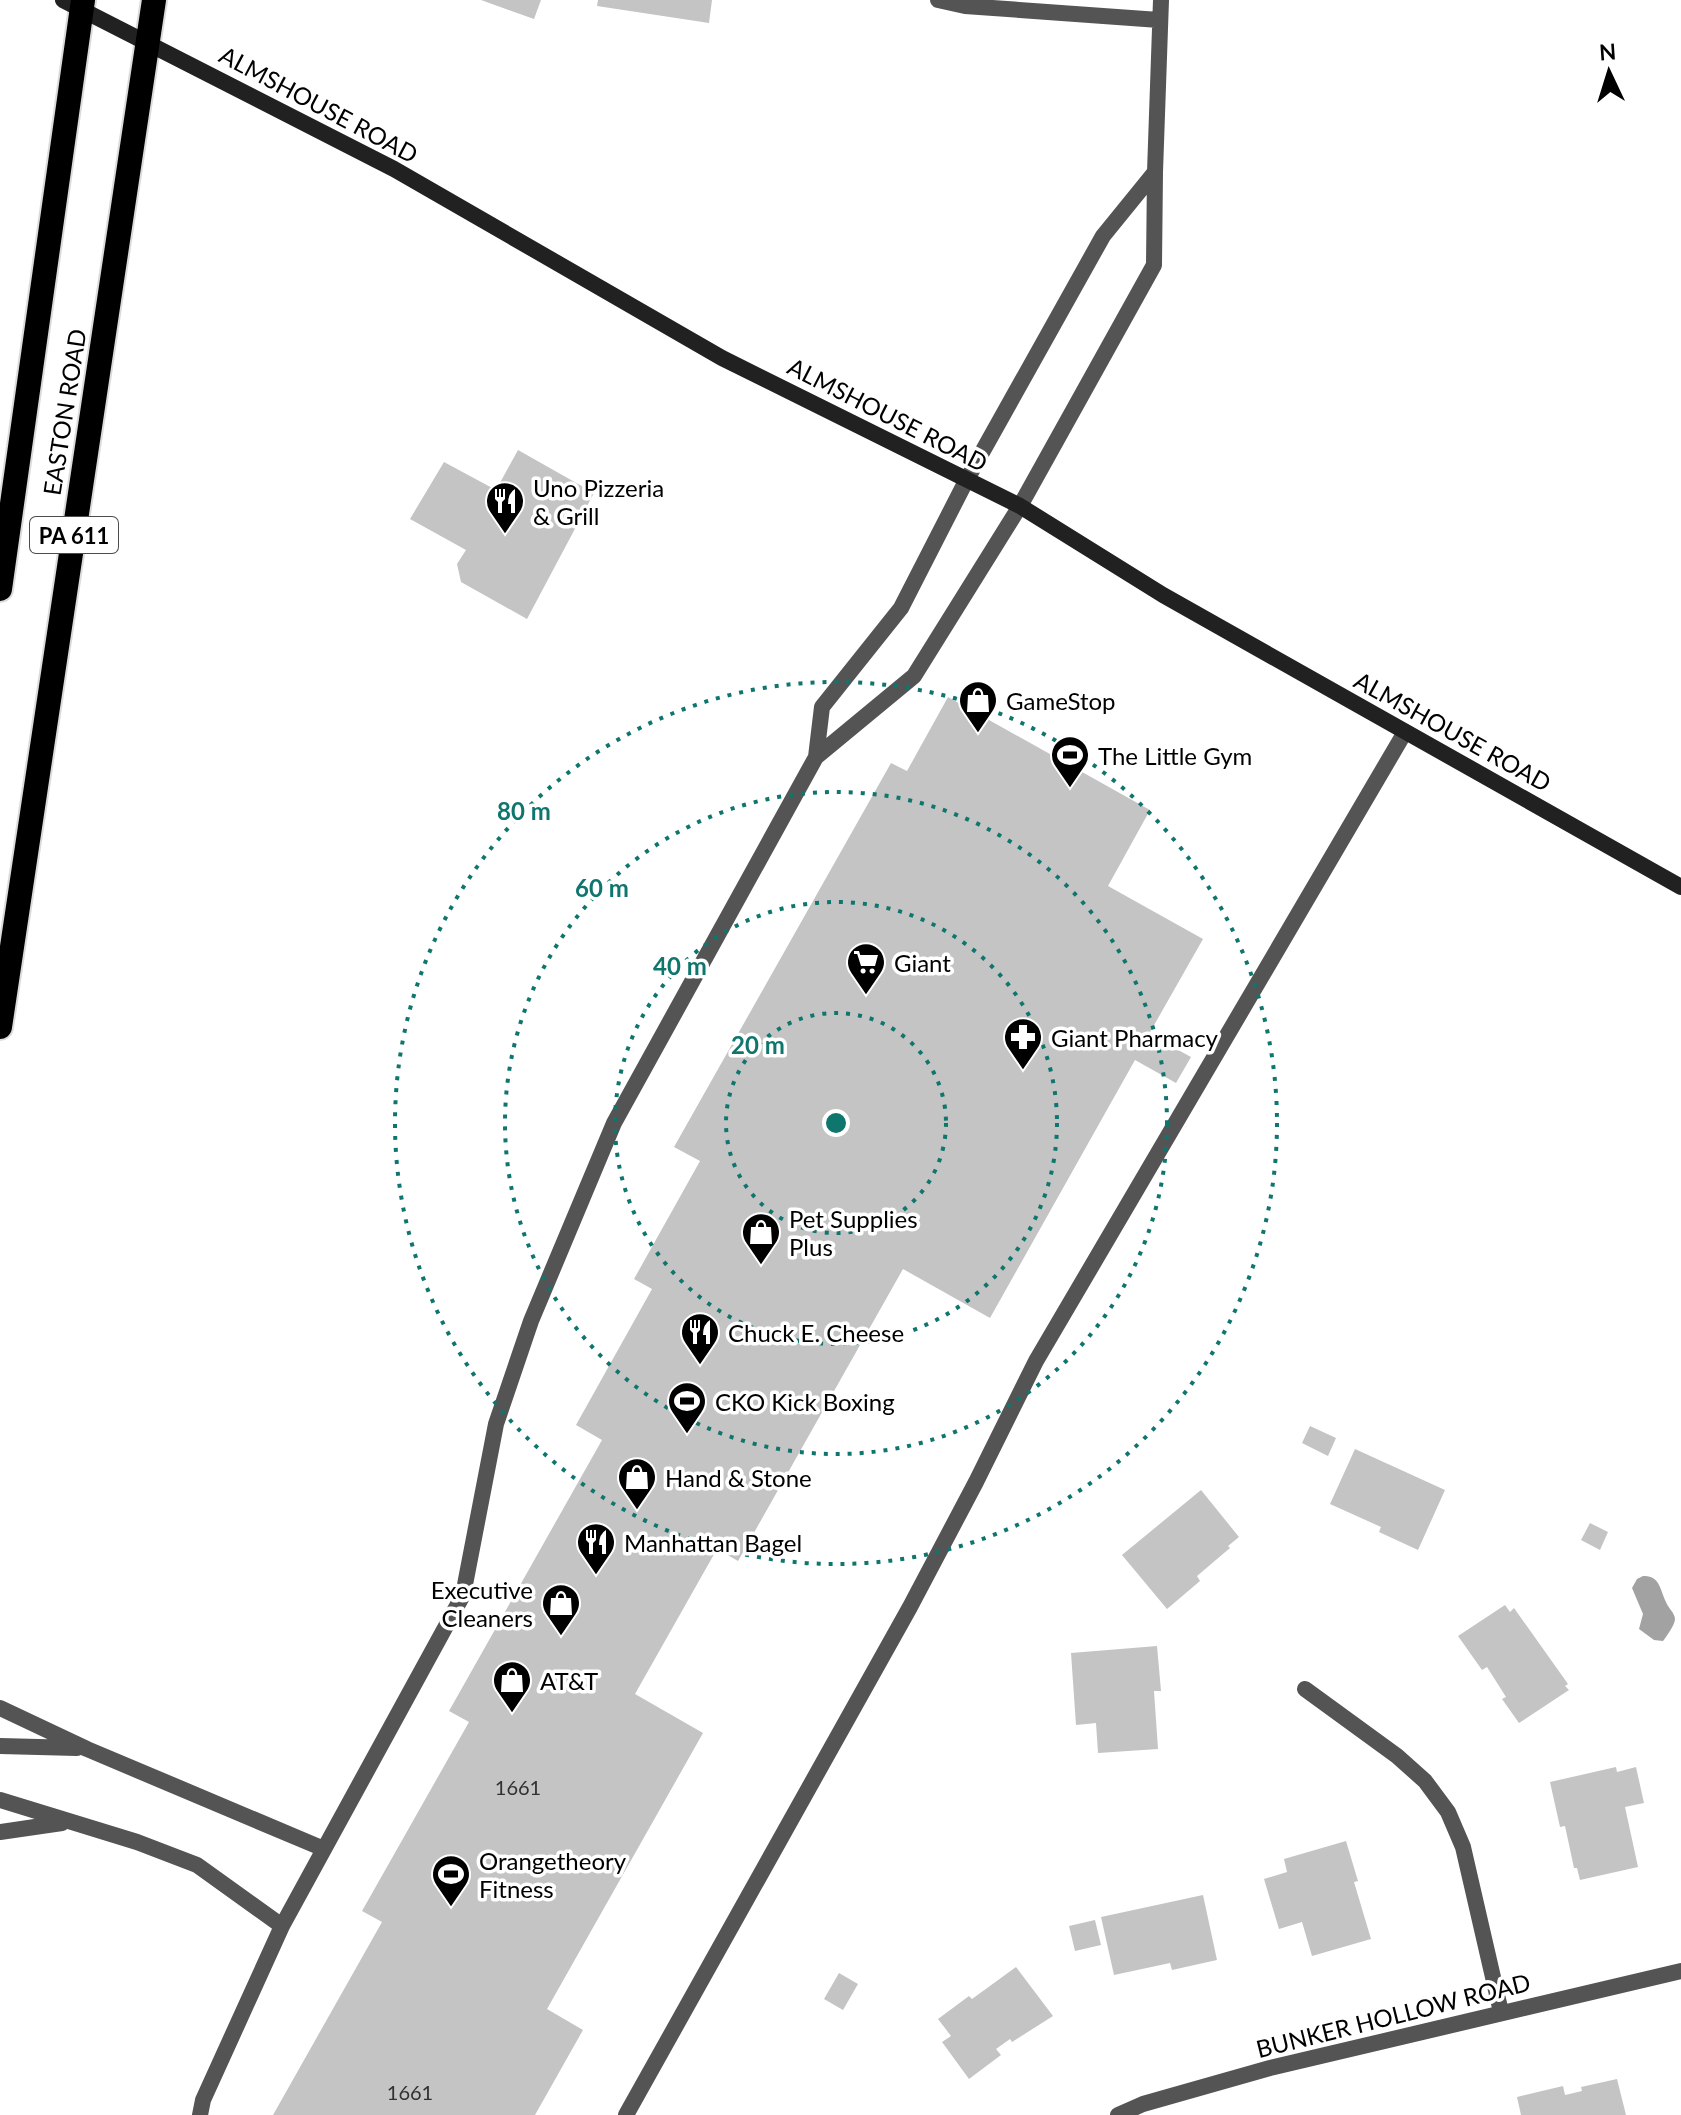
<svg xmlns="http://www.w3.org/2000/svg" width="1681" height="2115" font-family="Lato,sans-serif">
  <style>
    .water { fill: #a2a2a2 }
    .building { fill: #c4c4c4 }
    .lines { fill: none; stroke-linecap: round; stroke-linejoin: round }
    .highway-casing { stroke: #dbdbdb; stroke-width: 28 }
    .lane { stroke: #545454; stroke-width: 16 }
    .street { stroke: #545454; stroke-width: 16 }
    .secondary { stroke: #212121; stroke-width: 16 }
    .highway { stroke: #000; stroke-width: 24 }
    .ring { fill: none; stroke: #0f766e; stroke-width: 4; stroke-dasharray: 4 8 }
    .labels { text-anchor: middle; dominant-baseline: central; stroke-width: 7; stroke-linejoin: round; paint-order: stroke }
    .number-label { font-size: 20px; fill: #313131 }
    .shield { fill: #fff; stroke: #4c4c4c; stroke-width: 2 }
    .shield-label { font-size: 22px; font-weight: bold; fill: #000 }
    .street-label { font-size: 24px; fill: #000; stroke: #fff }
    .poi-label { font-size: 24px; fill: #000; stroke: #fff; text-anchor: start }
    .centre { fill: #0f766e; stroke: #fff; stroke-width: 4 }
    .ring-label { font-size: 24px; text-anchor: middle; font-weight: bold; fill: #0f766e; stroke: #fff; stroke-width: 7; stroke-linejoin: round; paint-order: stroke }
  </style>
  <rect width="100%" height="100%" fill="#fff"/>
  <path class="water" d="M1643 1576C1660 1575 1660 1590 1666 1602 1668 1608 1675 1613 1675 1619 1675 1625 1666 1637 1663 1641L1654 1640 1639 1629 1643 1614 1632 1588 1637 1579Z"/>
  <path class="building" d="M481 0H541L534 19Z
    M598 0H712L709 23 597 6Z
    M518 450 594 493 527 619 461 582 457 564 466 550 410 519 444 462 496 490Z
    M948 697 1150 810 1108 886 1203 939 1149 1034 1191 1057 1176 1083 1135 1060 990 1318 903 1269 738 1561 717 1549 635 1694 703 1733 547 2009 583 2030 535 2115H273L382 1922 362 1911 469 1722 449 1711 602 1440 576 1425 652 1289 634 1279 700 1161 674 1147 891 763 907 771Z
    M1310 1426 1336 1438 1328 1456 1302 1443Z
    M1355 1449 1445 1490 1418 1550 1379 1532 1381 1527 1330 1504Z
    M1201 1490 1239 1537 1228 1546 1230 1548 1197 1576 1200 1581 1167 1609 1122 1555Z
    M1590 1523 1608 1532 1600 1550 1581 1540Z
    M1505 1605 1510 1612 1514 1608 1568 1684 1565 1686 1569 1690 1519 1723 1502 1699 1506 1697 1487 1667 1482 1670 1458 1636Z
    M1157 1646 1161 1691H1154L1158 1749 1098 1753 1096 1723 1076 1725 1071 1653Z
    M1616 1767 1617 1772 1636 1767 1644 1803 1625 1807 1638 1867 1580 1880 1577 1868H1574L1565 1826 1560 1827 1550 1782Z
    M1346 1841 1358 1881 1354 1882 1371 1939 1312 1956 1302 1922 1279 1929 1264 1879 1287 1872 1284 1859Z
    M1203 1895 1217 1960 1172 1970 1170 1963 1114 1975 1101 1917Z
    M1095 1920 1101 1945 1075 1951 1069 1926Z
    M1016 1967 1053 2016 1012 2042 1010 2039 996 2049 1001 2055 969 2079 942 2042 951 2036 938 2019 969 1996 972 1999Z
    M839 1973 858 1984 843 2010 824 1999Z
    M1617 2079 1626 2115H1521L1517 2097 1563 2086 1565 2095 1582 2091 1581 2087Z"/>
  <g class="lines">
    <g class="highway-casing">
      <path id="highway" d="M0 589 83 0
        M0 1027 154 0"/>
    </g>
    <path class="lane" d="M938 0 965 6 1159 20
      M816 757 822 707 901 608 966 481 1103 236 1155 172
      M0 1708 87 1749 324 1849
      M0 1746 77 1748
      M0 1800 137 1842 197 1865 282 1926
      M0 1832 62 1823
      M200 2115 203 2100 282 1926 463 1595 496 1424 531 1321 614 1123 816 757 914 676 1020 506 1154 265 1155 172 1161 0
      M626 2115 910 1607 976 1482 1036 1361 1405 732"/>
    <path class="street" d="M1305 1689 1397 1756 1425 1781 1448 1812 1463 1847 1501 2012
      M1118 2115 1143 2104 1270 2068 1681 1971"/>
    <path class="secondary" d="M63 0 394 169 722 358 1020 506 1163 595 1681 887"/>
    <use href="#highway" class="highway"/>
  </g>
  <g class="ring">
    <circle cx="836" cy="1123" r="110"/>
    <circle cx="836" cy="1123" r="221"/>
    <circle cx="836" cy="1123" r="331"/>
    <circle cx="836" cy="1123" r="441"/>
  </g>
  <defs>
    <g id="restaurant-pin" transform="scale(2)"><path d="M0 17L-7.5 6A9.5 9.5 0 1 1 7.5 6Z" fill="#000" stroke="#fff"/><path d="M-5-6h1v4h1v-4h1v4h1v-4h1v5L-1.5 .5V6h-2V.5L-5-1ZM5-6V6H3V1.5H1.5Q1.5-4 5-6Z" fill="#fff"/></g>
    <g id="shop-pin" transform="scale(2)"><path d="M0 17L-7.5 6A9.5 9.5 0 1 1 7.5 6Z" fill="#000" stroke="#fff"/><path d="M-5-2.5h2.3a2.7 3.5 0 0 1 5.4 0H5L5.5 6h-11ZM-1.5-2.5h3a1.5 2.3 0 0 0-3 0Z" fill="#fff"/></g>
    <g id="stadium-pin" transform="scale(2)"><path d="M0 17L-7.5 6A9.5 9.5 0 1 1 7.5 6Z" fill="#000" stroke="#fff"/><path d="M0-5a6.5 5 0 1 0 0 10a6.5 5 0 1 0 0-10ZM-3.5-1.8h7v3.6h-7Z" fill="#fff"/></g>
    <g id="supermarket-pin" transform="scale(2)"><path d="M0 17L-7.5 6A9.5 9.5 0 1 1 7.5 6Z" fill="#000" stroke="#fff"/><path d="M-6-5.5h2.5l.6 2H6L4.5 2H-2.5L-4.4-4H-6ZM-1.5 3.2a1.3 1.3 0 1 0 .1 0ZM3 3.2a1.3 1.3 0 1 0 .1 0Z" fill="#fff"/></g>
    <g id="pharmacy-pin" transform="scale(2)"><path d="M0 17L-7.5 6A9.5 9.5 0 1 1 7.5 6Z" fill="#000" stroke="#fff"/><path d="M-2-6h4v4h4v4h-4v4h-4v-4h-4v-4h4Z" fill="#fff"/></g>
  </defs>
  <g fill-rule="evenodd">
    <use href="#restaurant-pin" x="505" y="501"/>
    <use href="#shop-pin" x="978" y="700"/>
    <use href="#stadium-pin" x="1070" y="755"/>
    <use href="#supermarket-pin" x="866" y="962"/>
    <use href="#pharmacy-pin" x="1023" y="1037"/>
    <use href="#shop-pin" x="761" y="1232"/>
    <use href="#restaurant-pin" x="700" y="1332"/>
    <use href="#stadium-pin" x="687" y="1401"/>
    <use href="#shop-pin" x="637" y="1477"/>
    <use href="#restaurant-pin" x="596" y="1542"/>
    <use href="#shop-pin" x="561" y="1603"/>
    <use href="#shop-pin" x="512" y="1680"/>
    <use href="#stadium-pin" x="451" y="1874"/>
  </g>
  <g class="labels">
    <g class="number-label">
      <text x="518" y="1787">1661</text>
      <text x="410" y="2092">1661</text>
    </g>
    <rect class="shield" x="30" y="517" width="88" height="36" rx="6"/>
    <g class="shield-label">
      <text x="74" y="535">PA 611</text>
    </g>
    <g class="street-label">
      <text transform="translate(319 104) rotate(28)">ALMSHOUSE ROAD</text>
      <text transform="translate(64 412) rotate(-81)">EASTON ROAD</text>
      <text transform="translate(888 414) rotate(27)">ALMSHOUSE ROAD</text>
      <text transform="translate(1453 731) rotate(29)">ALMSHOUSE ROAD</text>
      <text transform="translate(1393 2015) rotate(-14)">BUNKER HOLLOW ROAD</text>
    </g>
    <g class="poi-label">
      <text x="533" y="487">Uno Pizzeria<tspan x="533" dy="28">&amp; Grill</tspan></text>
      <text x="1006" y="700">GameStop</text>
      <text x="1098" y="755">The Little Gym</text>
      <text x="894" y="962">Giant</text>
      <text x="1051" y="1037">Giant Pharmacy</text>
      <text x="789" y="1218">Pet Supplies<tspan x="789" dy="28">Plus</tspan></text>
      <text x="728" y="1332">Chuck E. Cheese</text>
      <text x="715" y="1401">CKO Kick Boxing</text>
      <text x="665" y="1477">Hand &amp; Stone</text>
      <text x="624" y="1542">Manhattan Bagel</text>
      <text x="533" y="1589" text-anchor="end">Executive<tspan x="533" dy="28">Cleaners</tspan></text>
      <text x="540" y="1680">AT&amp;T</text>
      <text x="479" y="1860">Orangetheory<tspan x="479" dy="28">Fitness</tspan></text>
    </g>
  </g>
  <circle cx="836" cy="1123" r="12" class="centre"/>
  <g class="ring-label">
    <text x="524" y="820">80 m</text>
    <text x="602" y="897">60 m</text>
    <text x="680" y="975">40 m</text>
    <text x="758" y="1054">20 m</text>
  </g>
  <g transform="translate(1609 72) rotate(356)" stroke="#ffffff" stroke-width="6" paint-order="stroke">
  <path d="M0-6L14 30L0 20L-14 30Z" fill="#000000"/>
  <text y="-12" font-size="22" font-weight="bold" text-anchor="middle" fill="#000000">N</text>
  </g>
</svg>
